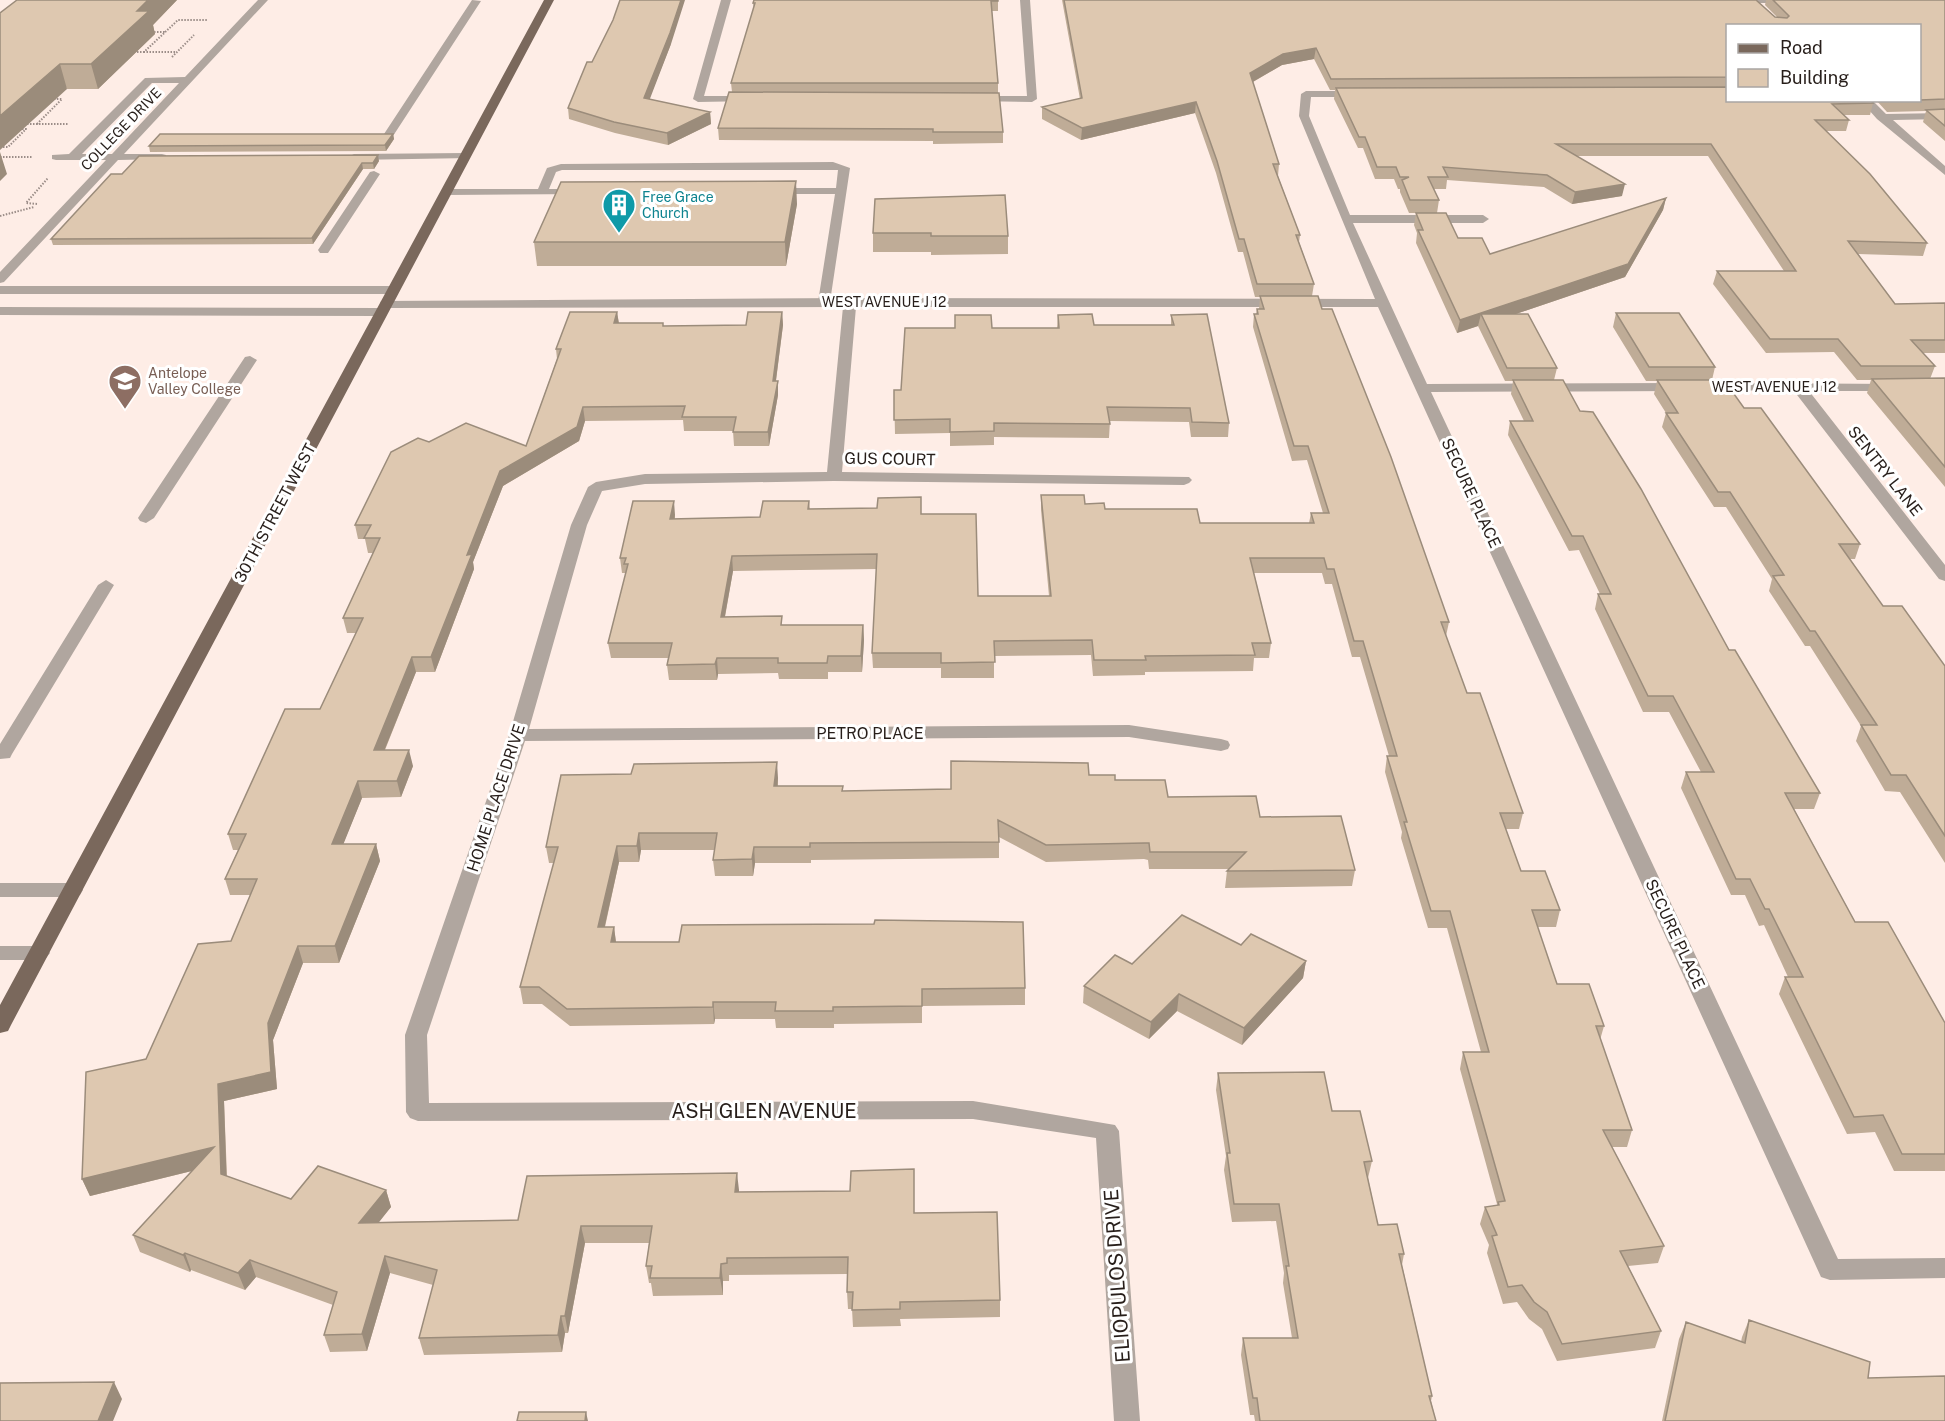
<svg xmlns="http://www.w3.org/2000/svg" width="1945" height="1421" font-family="'Public Sans',sans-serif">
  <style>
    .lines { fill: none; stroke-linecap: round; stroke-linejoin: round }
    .path { stroke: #9b8d88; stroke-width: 2; stroke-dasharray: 1.5 1.5; stroke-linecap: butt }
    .service { fill: #b0a69f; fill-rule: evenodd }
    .minor { fill: #b0a69f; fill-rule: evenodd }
    .primary { fill: #7a685c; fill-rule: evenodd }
    .wall { fill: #bfac97 }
    .shaded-wall { fill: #9b8c7b }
    .building { fill: #dec8b0; stroke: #9b8c7b; stroke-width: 1.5 }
    .labels { text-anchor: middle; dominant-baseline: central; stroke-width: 6; stroke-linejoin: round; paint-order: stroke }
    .far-street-label { font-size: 14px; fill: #271e1a; stroke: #fff }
    .far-culture-label { font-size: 14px; fill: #0d838f; stroke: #fff; text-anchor: start }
    .far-education-label { font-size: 14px; fill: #785e54; stroke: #fff; text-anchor: start }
    .street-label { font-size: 16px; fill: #271e1a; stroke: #fff }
    .near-street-label { font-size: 20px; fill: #271e1a; stroke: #fff }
  </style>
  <rect width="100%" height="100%" fill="#feede6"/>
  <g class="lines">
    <path class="path" d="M151 32H165
      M134 52H144
      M175 52H144L178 20H208
      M172 57 194 35
      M24 124H68
      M37 124 62 99H51
      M0 147H8L26 129H18
      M0 157H32
      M37 204 26 203 48 178
      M0 216 34 207"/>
    <path class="service" d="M258 0H268L124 154H162L166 155V159L118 160 4 282 0 283V272L106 160H56L52 159V155L69 154 145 78 185 77ZM152 83H179L112 154H82Z
      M472 0 481 1 393 136H385L384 134Z
      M466 153 470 154V158L354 160 348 157 354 154Z
      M833 162 850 168 830 302 824 306 818 302 835 194H773L767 191 773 188H836L838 170H562L556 172 549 189H581L587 192 585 194 447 195 441 192 447 189H538L547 168 561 164Z
      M374 171 380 174 330 250 328 253H320L318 250 370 172Z
      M0 286H393L399 290 393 294H0Z
      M0 307 382 308 388 312 382 316 0 315Z
      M250 356 257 360 154 518 146 523 140 521 138 518 245 357Z
      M106 580 114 585 12 754 10 758 0 759V744L98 585Z
      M0 883H73L80 885 83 890 80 895 73 897H0Z
      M0 946H39L46 948 50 953 46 958 39 960H0Z"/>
    <path class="minor" d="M721 0H731L704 96H750L755 99 754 101 698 102 693 99Z
      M1020 0H1030L1037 99 1032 102 972 101V97L976 96H1027Z
      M1747 0H1793L1788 3H1752Z
      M1306 91H1359L1364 94 1359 97H1311L1309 116 1350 215H1483L1489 219 1483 223H1353L1427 384 1679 383 1686 387 1679 391 1431 392 1838 1259 1945 1258V1278L1830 1280 1821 1277 1378 307H856L842 472 1189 477 1192 480 1189 483 1184 485 834 481 645 484 602 491 587 525 529 729 1129 725 1221 739 1228 741 1230 745 1228 749 1221 751 1129 737 525 741 427 1035 429 1103 973 1101 1115 1125 1119 1131 1140 1421H1114L1096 1138 973 1119 418 1121 410 1118 406 1112 405 1035 509 735 571 525 588 487 596 482 645 474 827 472 843 307 386 308 381 307 380 304 381 301 850 298 1375 299 1299 116 1301 94Z
      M1860 100H1872L1886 114 1945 113V119L1893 120 1945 166V175L1877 119Z
      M1707 383 1897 384 1899 387 1892 391H1809L1945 565V581L1939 579 1794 391 1702 390 1700 387Z"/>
    <path class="primary" d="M544 0H554L11 1025 8 1031 0 1033V1005Z"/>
  </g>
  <path class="wall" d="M17 0H177L153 25 155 34 98 89H67Z
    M998 0V11H992L998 83V93L1003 132V143L933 144V141L719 140 718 128 732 92 731 83 754 9 753 3Z
    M1062 0H1756L1775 17H1777L1765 5 1766 0H1945V141L1923 122 1926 111 1887 112 1876 100H1920V26H1728V100L1873 103 1870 115H1844L1849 120 1846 131H1826L1927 243 1923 256 1858 254 1895 304 1945 303V353H1923L1935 366 1930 379 1945 378V487L1867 393 1871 380H1857L1834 352 1766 353 1713 284 1717 271H1784L1708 156H1576L1622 196 1572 204 1544 187 1447 180 1446 189H1434L1439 200 1437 213H1409L1400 192V189H1398L1394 179H1375L1363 148H1358L1334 99 1335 90H1330L1314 59 1282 65 1253 82 1279 164 1278 176 1300 235 1299 242 1314 284 1312 296 1322 309 1449 622 1446 636 1467 693 1523 813 1519 829H1506L1521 871 1560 910 1556 927H1537L1557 984 1604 1026 1600 1040 1632 1130 1627 1147H1612L1664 1246 1658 1263 1628 1266 1661 1331 1655 1348 1557 1361 1542 1329 1529 1319 1517 1302 1503 1304 1487 1253 1489 1245 1480 1224 1485 1207 1497 1206V1204L1460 1069 1463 1052H1481L1447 928H1428L1401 838 1402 832 1385 772 1387 756H1389L1360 657H1352L1332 584H1325L1322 573H1254L1271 643 1269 658H1254L1253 671 1145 672V675L1093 676 1091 655 994 656V678H941V668H873L872 653 877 569 733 571 725 617 783 625H863L864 640 862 672H828V679H779L778 673 718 674 717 680H669L667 665 668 658H611L608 643 626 575 625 573H622L620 558 675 515V519L760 517 809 501 810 509 921 514 978 596H1049L1041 510V495L1085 504 1105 509 1200 523H1309L1311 513H1323L1307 460 1292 461 1253 327 1254 314H1256L1257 309H1259L1260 297H1255L1243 252H1238L1216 173 1195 113 1081 140 1042 119V107L1080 99Z
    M671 44 649 99 710 112 711 124 668 145 615 133 569 119 568 108 592 62Z
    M393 134 394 139 386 151 150 152 149 146Z
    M379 161 374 169H363L313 244 53 245 51 239 122 174Z
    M1666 198 1663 210 1625 277 1516 314 1557 368 1554 380 1580 411 1729 650 1820 793 1814 809H1794L1855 922 1945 1023V1171H1894L1875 1132 1847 1134 1779 994 1785 977H1788L1764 925 1759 926 1745 895H1731L1681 788 1686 772H1701L1669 712H1643L1595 609 1598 594H1600L1579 550 1569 551 1508 435 1510 421H1524L1511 394 1513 381H1505L1478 326 1457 333 1416 243 1417 233 1414 225 1416 213 1458 238 1490 254Z
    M875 199 1008 236V254L931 255V252H873V233Z
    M797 204 786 266H537L534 242Z
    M617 312 619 323 663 326 746 325 782 312 783 325 776 381 778 395 769 446H734L733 431H684L683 420 585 421 579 441 503 486 473 562 474 569 435 672H416L385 750 413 766 401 797 362 798 343 844H376L380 861 339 963H303L273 1040 277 1089 224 1101 227 1176 291 1199 386 1190 391 1207 378 1222 518 1220 739 1190V1192L850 1191 914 1169V1213L1000 1300V1317L900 1319 901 1326 853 1327 852 1309H848L847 1292V1274L729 1275V1281H723V1295L653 1296 651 1283H649L646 1266 649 1243H585L568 1333H565L562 1352 424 1355 419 1338 433 1285 390 1273 367 1351 330 1352 324 1335 333 1305 256 1277 245 1290 191 1270 190 1272 140 1252 133 1235 192 1171 90 1196 82 1179 146 1059 231 941 251 895H230L225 879 238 850H233L228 834 320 709 356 633H347L343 618 373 553H368L365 539H358L355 525 429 442 526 446 557 359 556 349Z
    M1616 313 1715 367 1712 380 1744 408 1860 544 1855 559H1850L1883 606 1945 666V863L1900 792 1885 791 1856 741 1861 726 1810 646H1805L1769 591 1772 579 1726 507H1714L1662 427 1666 413 1654 394 1657 381H1646L1613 327Z
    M955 315 992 328H1057L1058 315 1094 325H1171V315L1229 423 1228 437H1191L1189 422 1110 421 1109 438 994 437V445L950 446V433L895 434 894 390H901L955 328Z
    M1089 775 1115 780 1168 797 1260 817 1355 870 1352 886 1225 888 1227 871 1229 869H1149L1148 860 1144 859 1046 862 999 837V858L811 860V863H755L753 876H715L713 860 715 850H641L639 862H619L605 927H614L616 942 1025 988V1005L922 1006V1023L834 1024V1028H776L775 1019H715L714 1024 570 1026 542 1004H523L520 987 554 863H549L546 847 778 778V786H843V791L951 789Z
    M1241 945 1306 961 1303 978 1242 1045 1177 1011 1149 1039 1083 1003 1084 986 1132 964Z
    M1218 1073 1332 1111 1372 1161 1368 1178 1378 1225 1404 1254 1402 1265 1432 1396 1431 1401 1436 1421H1255L1254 1415H1250L1241 1355 1243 1338H1292L1283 1283 1284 1273 1276 1221 1232 1222 1224 1170 1226 1156 1216 1090Z
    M1749 1320 1868 1378 1945 1421H1662L1679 1339 1686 1322 1741 1342 1742 1337Z"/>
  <path class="shaded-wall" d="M148 0H177L153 25 155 34 98 89 91 64 137 11Z
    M681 0H685L671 44 646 109 644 98Z
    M1316 48 1314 59 1282 65 1249 84 1250 73 1283 54Z
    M60 64 67 89 0 150V116Z
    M1196 102 1195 113 1081 140 1082 128Z
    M710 112 711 124 668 145 667 133Z
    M393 134 394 139 386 151 385 145Z
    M0 152 7 174 0 181Z
    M378 155 379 161 374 169 373 163Z
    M362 163 363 169 313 244 312 238Z
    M796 181 797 204 786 266 785 242Z
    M1625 184 1622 196 1572 204 1575 192Z
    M1666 198 1663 210 1625 277 1486 324 1481 314 1478 326 1457 333 1460 320Z
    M617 312 619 325 614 323Z
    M782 312 783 325 774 395 773 381Z
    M778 381V395L769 446 768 432Z
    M583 407 585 421 579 441 503 486 473 562 474 569 435 672 431 657 467 555 500 471Z
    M674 501 675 515 672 533 670 519Z
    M732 556 733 571 722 632 721 617Z
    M863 625 864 640 862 672 861 656Z
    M412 657 416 672 378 766 374 750Z
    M717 658 718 674 717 680 715 664Z
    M409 750 413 766 401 797 397 781Z
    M777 762 778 778 776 802 774 786Z
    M358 781 362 798 337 860 332 844Z
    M639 833 641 850 639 862 637 846Z
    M376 844 380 861 339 963 335 946Z
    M617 846 619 862 601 943 598 927Z
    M754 847 755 863 753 876 752 859Z
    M614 927 616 943 611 942Z
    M298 946 303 963 273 1040 277 1089 224 1101 227 1191 221 1174 218 1084 268 1023Z
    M1306 961 1303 978 1242 1045 1244 1028Z
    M1179 994 1177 1011 1149 1039 1151 1022Z
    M713 1002 715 1019 714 1024 713 1007Z
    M214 1147 220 1164 90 1196 82 1179Z
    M737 1173 739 1190 737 1209 735 1192Z
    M386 1190 391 1207 365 1240 359 1223Z
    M581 1226 585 1243 568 1333 565 1316Z
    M185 1253 191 1270 190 1272 183 1255Z
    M385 1256 390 1273 367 1351 362 1334Z
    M250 1260 256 1277 245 1290 238 1273Z
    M721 1264 723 1281V1295L720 1278Z
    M561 1316 565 1333 562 1352 558 1335Z
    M114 1382 122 1399 113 1421H98Z
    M586 1412 588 1421H585Z"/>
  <path class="building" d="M17 0H148L137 11H149L91 64H60L0 116V13Z
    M620 0H681L670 33 644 98 710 112 667 133 614 122 568 108 587 62H592L613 20Z
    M754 0H998V1H991L998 83H731L755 3H753Z
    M1064 0H1756L1775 17 1787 18 1789 16 1773 0H1945V99L1920 100V26H1728V77L1331 79 1316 48 1283 54 1250 73 1279 164H1273L1300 235H1296L1314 284H1257L1244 239H1239L1217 161 1196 102 1082 128 1042 107 1082 98Z
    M1728 87V100H1871L1873 103 1832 104 1849 120H1815L1870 174 1927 243 1848 241 1895 304 1945 303V340H1911L1935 366H1861L1838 339H1770L1717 271H1796L1711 144H1556L1625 184 1575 192 1547 175 1443 167 1448 177H1428L1439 200H1410L1402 180 1409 177H1400L1396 167H1377L1365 137H1359L1336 88Z
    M729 92 999 93 1003 132H933V129L718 128Z
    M1945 109V126L1926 110Z
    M160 134H393L385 145 149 146Z
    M378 155 373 163H362L312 238 51 239 111 174H122L139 156Z
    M796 181 785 242H534L561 182Z
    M1005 195 1008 236H931V233H873L875 199Z
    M1666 198 1628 264 1460 320 1418 230H1423L1416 213H1446L1458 238H1482L1490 254Z
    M1260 296H1318L1322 309H1332L1391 457 1449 622H1441L1467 693H1480L1523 813H1500L1521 871H1545L1560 910H1532L1557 984H1589L1604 1026H1596L1632 1130H1603L1664 1246 1620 1251 1661 1331 1562 1344 1547 1312 1534 1302 1522 1285 1508 1287 1492 1236 1497 1235 1485 1207 1499 1205 1498 1202 1505 1201 1463 1052H1489L1450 911H1431L1404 822H1407L1387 756H1397L1363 641H1354L1334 569H1327L1324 558H1250L1271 643H1252L1255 655 1145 656 1146 660H1094L1092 640 994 641 995 662 941 663V653H872L877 554 732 556 721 617 782 616 781 625H863L861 656H828L827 663H778V658H717L715 664 667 665 672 643H608L628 564H624L626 558H620L633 501H674L670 519 760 517 763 501H809L808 509 877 508 878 498 921 497V514H976L978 596H1051L1041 495H1084L1085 504 1104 503 1105 509H1197L1200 523H1314L1311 513H1329L1308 446H1294L1254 314H1258L1257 309H1264Z
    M570 312H617L614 323H663V326L746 325 748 312H782L773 381H778L768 432H733L736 417H682L685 406 583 407 577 427 500 471 467 555 472 554 431 657H412L374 750H409L397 781H358L332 844H376L335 946H298L268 1023 271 1072 218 1084 221 1174 291 1199 318 1166 386 1190 359 1223 518 1220 527 1176 737 1173 735 1192 850 1191 851 1171 914 1169V1213L997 1212 1000 1300 900 1302V1309L852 1310 853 1292H847L848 1257 727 1258V1263L721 1264 720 1278H650L652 1266H646L652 1226H581L565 1316H561L558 1335 419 1338 437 1270 385 1256 362 1334 324 1335 337 1292 250 1260 238 1273 185 1253 183 1255 133 1235 214 1147 82 1179 86 1072 146 1059 198 944 231 941 257 879H225L246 834H228L285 709H320L363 618H343L380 538H364L371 525H355L391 452 418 438 429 442 466 423 526 446 561 349H556Z
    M1616 313H1679L1715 367H1649Z
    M1092 314 1094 325H1174L1171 315 1207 314 1229 423 1192 422 1190 408 1107 407 1110 424 994 423V431L950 432V419L894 420V390H901L905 328H955V315H991L992 328H1059L1058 315Z
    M1481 314H1528L1557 368H1507Z
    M1945 378V467L1872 379Z
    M1513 380H1563L1580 411 1593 412 1641 489 1729 650H1735L1820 793H1785L1855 922H1888L1945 1023V1154H1902L1883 1115 1854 1117 1785 977H1803L1769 909H1765L1750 879H1736L1686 772H1714L1673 696H1648L1598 594H1611L1583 536H1572L1510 421H1533Z
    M1657 380H1724L1744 408H1761L1860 544H1839L1883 606H1902L1945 666V836L1906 775H1891L1861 725H1877L1815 631H1810L1773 576 1784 575 1730 492H1718L1666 413H1678Z
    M951 761 1088 763 1089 775H1115V780H1165L1168 797 1256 796 1260 817 1341 816 1355 870 1227 871 1246 852H1150L1149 843H1145L1046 845 998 820 999 842 810 843V847H754L752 859 713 860 717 833H639L637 846H617L598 927H614L611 942H679L682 925 874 924 875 920 1023 922 1025 988 922 989V1006L833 1007V1011H775L776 1002H713V1007L567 1009 539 987H520L558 847H546L561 775 631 774 634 764 777 762 774 786H843L842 791 951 789Z
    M1182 915 1241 945 1251 934 1306 961 1244 1028 1179 994 1151 1022 1084 986 1115 955 1132 964Z
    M1324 1072 1332 1111H1360L1372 1161 1364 1162 1378 1225 1397 1224 1404 1254H1399L1432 1396H1429L1436 1421H1260L1257 1398H1253L1243 1338H1298L1286 1266H1289L1279 1204H1234L1227 1153H1230L1218 1073Z
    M1749 1320 1870 1362 1868 1378 1945 1376V1421H1665L1686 1322 1745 1343Z
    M114 1382 98 1421H0V1383Z
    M519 1412H586L585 1421H517Z"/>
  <defs>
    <g id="building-pin" transform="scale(1.725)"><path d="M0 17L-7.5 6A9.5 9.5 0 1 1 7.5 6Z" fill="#0f9aa8" stroke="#fff"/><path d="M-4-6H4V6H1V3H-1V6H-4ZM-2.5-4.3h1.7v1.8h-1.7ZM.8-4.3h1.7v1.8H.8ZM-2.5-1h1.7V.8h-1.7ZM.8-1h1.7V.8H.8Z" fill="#fff"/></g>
    <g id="university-pin" transform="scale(1.725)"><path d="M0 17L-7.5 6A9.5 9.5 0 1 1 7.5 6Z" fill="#8d6e63" stroke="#fff"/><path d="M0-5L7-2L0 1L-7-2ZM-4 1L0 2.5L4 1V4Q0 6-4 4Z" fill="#fff"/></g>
  </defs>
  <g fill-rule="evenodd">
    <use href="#building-pin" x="619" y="205"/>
    <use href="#university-pin" x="125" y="381"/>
  </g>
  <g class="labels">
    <g class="far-street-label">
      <text transform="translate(121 129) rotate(-46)">COLLEGE DRIVE</text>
      <text x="884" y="302">WEST AVENUE J 12</text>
      <text x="1774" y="387">WEST AVENUE J 12</text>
    </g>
    <g class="far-culture-label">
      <text x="642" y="197">Free Grace<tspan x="642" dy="16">Church</tspan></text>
    </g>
    <g class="far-education-label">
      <text x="148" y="373">Antelope<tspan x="148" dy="16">Valley College</tspan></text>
    </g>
    <g class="street-label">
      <text transform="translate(890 459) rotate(1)">GUS COURT</text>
      <text transform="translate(1885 471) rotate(52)">SENTRY LANE</text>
      <text transform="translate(1471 493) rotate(65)">SECURE PLACE</text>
      <text transform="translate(275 513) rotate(-62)">30TH STREET WEST</text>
      <text x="870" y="733">PETRO PLACE</text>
      <text transform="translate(496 798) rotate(-72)">HOME PLACE DRIVE</text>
      <text transform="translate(1675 934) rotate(65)">SECURE PLACE</text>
    </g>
    <g class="near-street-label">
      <text x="764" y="1111">ASH GLEN AVENUE</text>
      <text transform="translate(1117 1276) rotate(-94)">ELIOPULOS DRIVE</text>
    </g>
  </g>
  <rect x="1726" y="24" width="195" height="78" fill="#ffffff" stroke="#a9a5a3" stroke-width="1.5"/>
  <rect x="1738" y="44" width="30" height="9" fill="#7a685c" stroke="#a9a5a3" stroke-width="1.5"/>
  <text x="1780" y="54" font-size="18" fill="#271e1a">Road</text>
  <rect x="1738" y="69" width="30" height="18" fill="#dec8b0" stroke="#a9a5a3" stroke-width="1.5"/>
  <text x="1780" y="84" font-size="18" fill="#271e1a">Building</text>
</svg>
